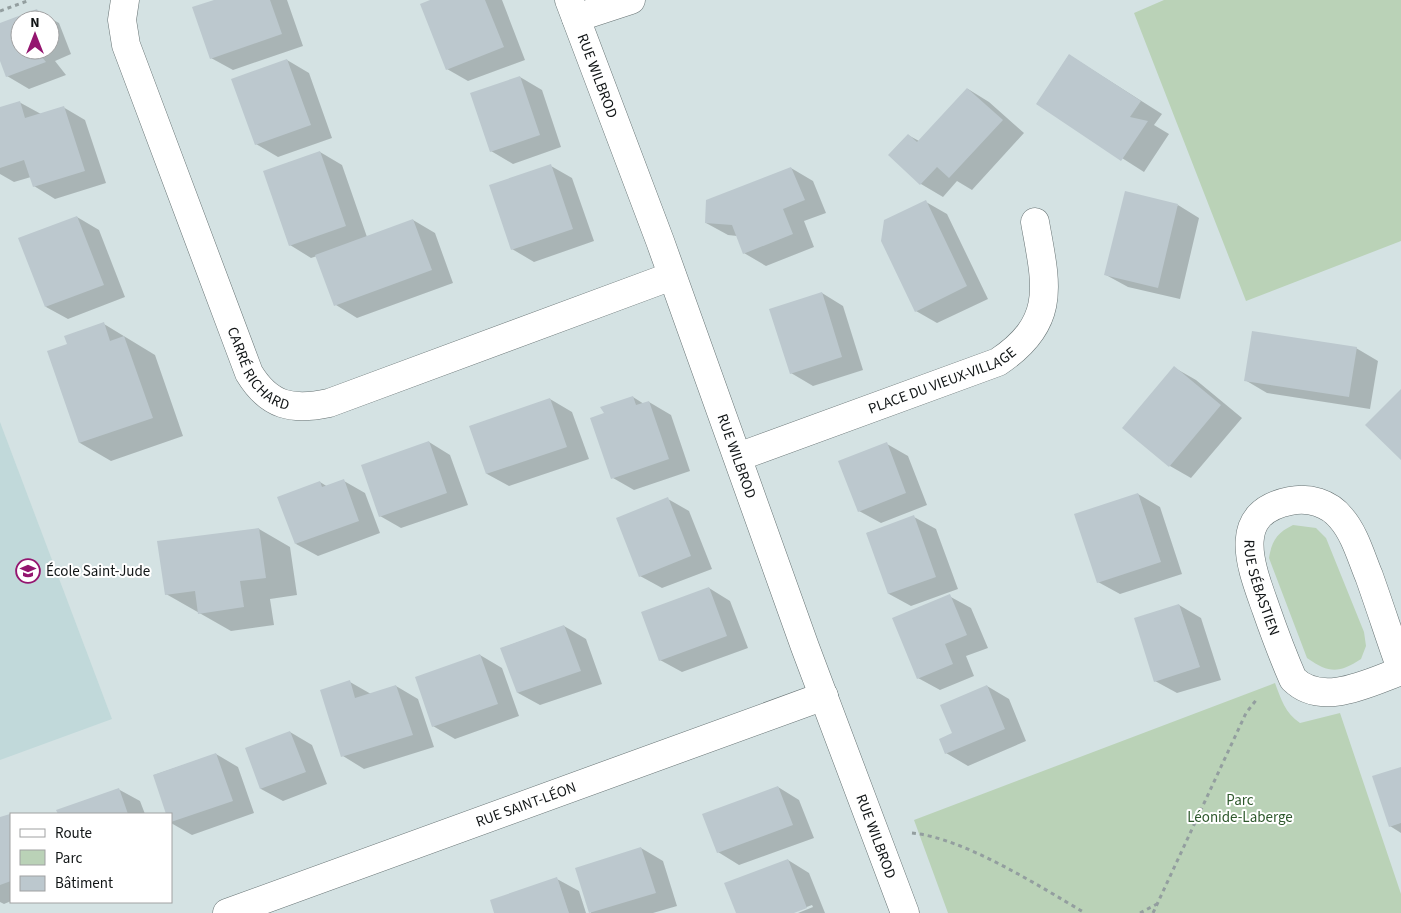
<svg xmlns="http://www.w3.org/2000/svg" width="1401" height="913" font-family="'Source Sans 3',sans-serif">
  <style>
    .built { fill: #c1d9da }
    .green { fill: #bad2b7 }
    .shadow { fill: #0003; fill-rule: evenodd }
    .building { fill: #bcc8ce }
    .lines { fill: none; stroke-linecap: round; stroke-linejoin: round }
    .street-casing { stroke: #667273; stroke-width: 29 }
    .secondary-casing { stroke: #667273; stroke-width: 29 }
    .path { stroke: #939e9f; stroke-width: 3; stroke-dasharray: 4 4; stroke-linecap: butt }
    .street { stroke: #fff; stroke-width: 28 }
    .secondary { stroke: #fff; stroke-width: 28 }
    .labels { text-anchor: middle; dominant-baseline: central; stroke-width: 4; stroke-linejoin: round; paint-order: stroke }
    .street-label { font-size: 15px; fill: #111516; stroke: #fff }
    .poi-label { font-size: 15px; fill: #111516; stroke: #fff; text-anchor: start }
    .park-label { font-size: 15px; fill: #2f592d; stroke: #fff }
  </style>
  <rect width="100%" height="100%" fill="#d4e2e3"/>
  <path class="built" d="M0 422 112 719 0 760Z"/>
  <path class="green" d="M1164 0H1401V241L1246 301 1134 13Z
    M1293 525 1316 528 1326 538 1364 632 1366 646 1361 659C1339 673 1330 674 1307 658L1269 558C1272 540 1277 533 1293 525Z
    M1275 683C1281 699 1285 713 1300 723L1340 713 1401 894V913H948L914 820Z"/>
  <path class="shadow" d="M218 0H287L303 46 233 70 211 58Z
    M433 0H502L525 60 468 81 447 69Z
    M37 11 59 23 71 54 55 61 66 75 29 89 7 76 0 57V25ZM20 20H50V50H20Z
    M1069 55 1162 114 1154 125 1169 134 1144 172 1037 104Z
    M287 60 309 73 332 138 278 157 256 144Z
    M520 77 542 90 561 147 513 164 491 151Z
    M968 89 989 102 1024 133 972 190 957 181 943 197 921 184 889 155 908 135 919 141Z
    M19 102 41 114 63 107 85 120 106 183 55 199 34 186 31 177 14 182 0 174V108Z
    M320 152 342 165 367 237 413 220 435 233 453 283 357 318 336 305 317 256 311 258 290 245Z
    M551 166 572 178 594 241 534 262 512 249Z
    M791 168 813 181 826 213 804 221 814 247 766 266 744 253 737 236 728 235 706 223Z
    M926 202 947 214 988 299 937 323 916 311Z
    M1178 205 1199 218 1180 299 1128 287 1106 275Z
    M77 217 99 230 125 297 68 319 46 307Z
    M822 293 843 306 863 370 813 386 791 373Z
    M104 324 155 355 183 436 111 461 80 443 68 345Z
    M1356 348 1378 361 1370 409 1267 393 1245 380Z
    M1175 368 1196 380 1242 418 1191 478 1170 466Z
    M633 397 644 404 649 402 671 415 690 471 634 490 613 478 606 414Z
    M550 399 572 412 589 459 509 486 487 474 471 426Z
    M429 442 450 455 468 505 401 528 380 516Z
    M887 444 908 456 927 505 881 523 859 511Z
    M344 481 365 493 380 533 318 556 296 544 320 482 328 487Z
    M1138 494 1160 507 1182 574 1120 594 1098 582Z
    M668 499 689 511 712 569 662 588 640 576Z
    M914 517 936 529 958 589 911 606 889 594 867 533Z
    M259 529 290 547 297 595 270 599 274 625 231 631 166 594Z
    M709 588 730 601 748 648 682 672 660 660Z
    M949 596 971 608 988 648 966 656 974 676 940 690 918 678Z
    M1179 605 1201 618 1221 680 1177 693 1155 681Z
    M564 626 586 639 602 684 540 705 518 693 502 648Z
    M480 655 502 668 519 716 455 739 433 726Z
    M350 682 371 694 396 686 418 699 434 747 364 769 343 756Z
    M987 686 1009 699 1026 741 968 766 946 753 953 734Z
    M290 732 312 745 327 784 283 801 261 789 246 749Z
    M216 754 238 767 254 813 192 835 171 823V814H168L154 775Z
    M1401 768V833L1390 826Z
    M778 787 799 800 814 838 739 865 718 852Z
    M118 789 140 801 145 814H59L58 811Z
    M10 815 11 901 4 904 0 902V819Z
    M641 848 663 861 677 906 653 913H591L577 869Z
    M788 860 809 873 825 913H798L813 907 812 905 791 913H738Z
    M557 879 579 891 586 913H496Z"/>
  <path class="building" d="M214 0H270L282 34 210 59 192 7Z
    M430 0H485L504 47 446 70 420 4Z
    M37 9 42 20H20V50H36L46 62 6 77 0 61V23Z
    M1069 54 1141 101 1130 117 1148 121 1121 161 1036 104Z
    M287 59 311 125 255 145 231 79Z
    M520 76 540 135 490 152 470 93Z
    M967 88 1003 120 949 178 937 167 920 185 888 155 908 134 917 142Z
    M20 101 25 118 64 106 85 171 33 187 24 160 0 168V107Z
    M320 151 346 226 289 246 263 171Z
    M551 164 573 229 511 250 489 185Z
    M791 167 805 200 783 209 793 234 743 254 732 225 705 223 706 200Z
    M1125 191 1178 204 1158 288 1104 275Z
    M926 200 967 286 915 312 881 241 884 220Z
    M77 216 104 285 45 307 18 238Z
    M413 219 432 270 334 306 315 255Z
    M822 292 842 357 790 374 769 309Z
    M104 322 110 341 124 336 153 418 79 443 47 351 67 344 64 336Z
    M1252 331 1357 347 1349 397 1244 381Z
    M1174 366 1221 405 1169 467 1122 428Z
    M1401 389V460L1365 425Z
    M633 396 636 405 649 401 669 459 611 479 590 418 604 413 600 407Z
    M550 398 567 447 486 474 469 426Z
    M429 441 447 493 379 517 361 465Z
    M887 442 906 493 858 512 838 461Z
    M344 479 359 521 295 544 277 497 320 481 322 487Z
    M1138 493 1161 562 1097 583 1074 514Z
    M668 497 691 556 639 577 616 518Z
    M914 515 936 577 888 594 866 533Z
    M259 528 266 578 240 581 244 607 198 614 195 591 165 595 157 541Z
    M709 587 727 636 659 661 641 612Z
    M950 594 967 635 945 644 953 664 917 679 892 618Z
    M1179 604 1200 667 1154 682 1134 618Z
    M564 625 581 671 517 693 500 648Z
    M480 654 498 704 432 727 415 677Z
    M350 680 355 698 396 685 413 735 341 757 320 690Z
    M987 685 1005 729 945 754 939 739 952 733 940 705Z
    M290 731 306 772 260 789 245 748Z
    M216 753 233 801 171 822V814H166L153 775Z
    M1401 767V823L1389 827 1372 776Z
    M778 786 793 825 717 853 702 814Z
    M119 788 128 814H58L56 810Z
    M10 814 11 881 0 885V817Z
    M641 847 656 893 589 913 575 868Z
    M788 859 807 908 794 913H736L724 883Z
    M557 877 569 913H494L490 900Z"/>
  <g class="lines">
    <g class="street-casing">
      <g id="street">
        <path id="s1" d="M125 0 122 20 126 45 249 373C269 406 292 411 329 403L672 276"/>
        <path id="s2" d="M738 457 998 362C1058 322 1046 284 1035 222"/>
        <path id="s3" d="M1401 669C1390 638 1380 607 1369 576 1361 557 1355 534 1341 518 1329 503 1309 497 1290 501 1228 513 1252 569 1266 609 1274 632 1283 656 1293 679 1322 708 1370 682 1401 671"/>
        <path id="s4" d="M227 913 824 696"/>
      </g>
    </g>
    <g class="secondary-casing">
      <g id="secondary">
        <path id="s5" d="M569 0 660 241 805 647 905 913"/>
        <path d="M576 18 631 0"/>
      </g>
    </g>
    <path class="path" d="M0 11 30 0
      M912 833C964 838 1039 886 1085 913
      M1140 913 1157 904
      M1153 913 1246 713 1257 699"/>
    <use href="#street" class="street"/>
    <use href="#secondary" class="secondary"/>
  </g>
  <defs>
    <g id="school-ring" transform="scale(1.25)"><circle r="9.5" fill="#fff" stroke="#94156f" stroke-width="1.5"/><path d="M0-5L7-2L0 1L-7-2ZM-4 1L0 2.5L4 1V4Q0 6-4 4Z" fill="#94156f"/></g>
  </defs>
  <g fill-rule="evenodd">
    <use href="#school-ring" x="28" y="571"/>
  </g>
  <g class="labels">
    <g class="street-label">
      <text stroke="none"><textPath href="#s5" startOffset="81">RUE WILBROD</textPath></text>
      <text stroke="none"><textPath href="#s1" startOffset="398">CARRÉ RICHARD</textPath></text>
      <text stroke="none"><textPath href="#s2" startOffset="218">PLACE DU VIEUX-VILLAGE</textPath></text>
      <text stroke="none"><textPath href="#s5" startOffset="486">RUE WILBROD</textPath></text>
      <text stroke="none"><textPath href="#s3" startOffset="330">RUE SÉBASTIEN</textPath></text>
      <text stroke="none"><textPath href="#s4" startOffset="318">RUE SAINT-LÉON</textPath></text>
      <text stroke="none"><textPath href="#s5" startOffset="891">RUE WILBROD</textPath></text>
    </g>
    <g class="poi-label">
      <text x="46" y="571">École Saint-Jude</text>
    </g>
    <g class="park-label">
      <text x="1240" y="800">Parc<tspan x="1240" dy="17">Léonide-Laberge</tspan></text>
    </g>
  </g>
  <rect x="10" y="813" width="162" height="90" fill="#ffffff" stroke="#a0a1a2"/>
  <rect x="20" y="829" width="25" height="8" fill="#ffffff" stroke="#a0a1a2"/>
  <text x="55" y="838" font-size="15" fill="#111516">Route</text>
  <rect x="20" y="850" width="25" height="15" fill="#bad2b7" stroke="#a0a1a2"/>
  <text x="55" y="863" font-size="15" fill="#111516">Parc</text>
  <rect x="20" y="876" width="25" height="15" fill="#bcc8ce" stroke="#a0a1a2"/>
  <text x="55" y="888" font-size="15" fill="#111516">Bâtiment</text>
  <g transform="translate(35 35)"><circle r="24" fill="#ffffff" stroke="#a0a1a2"/>
  <path d="M0-4L9 19L0 12L-9 19Z" fill="#94156f"/>
  <text y="-8" font-size="14" font-weight="bold" text-anchor="middle" fill="#111516">N</text>
  </g>
</svg>
